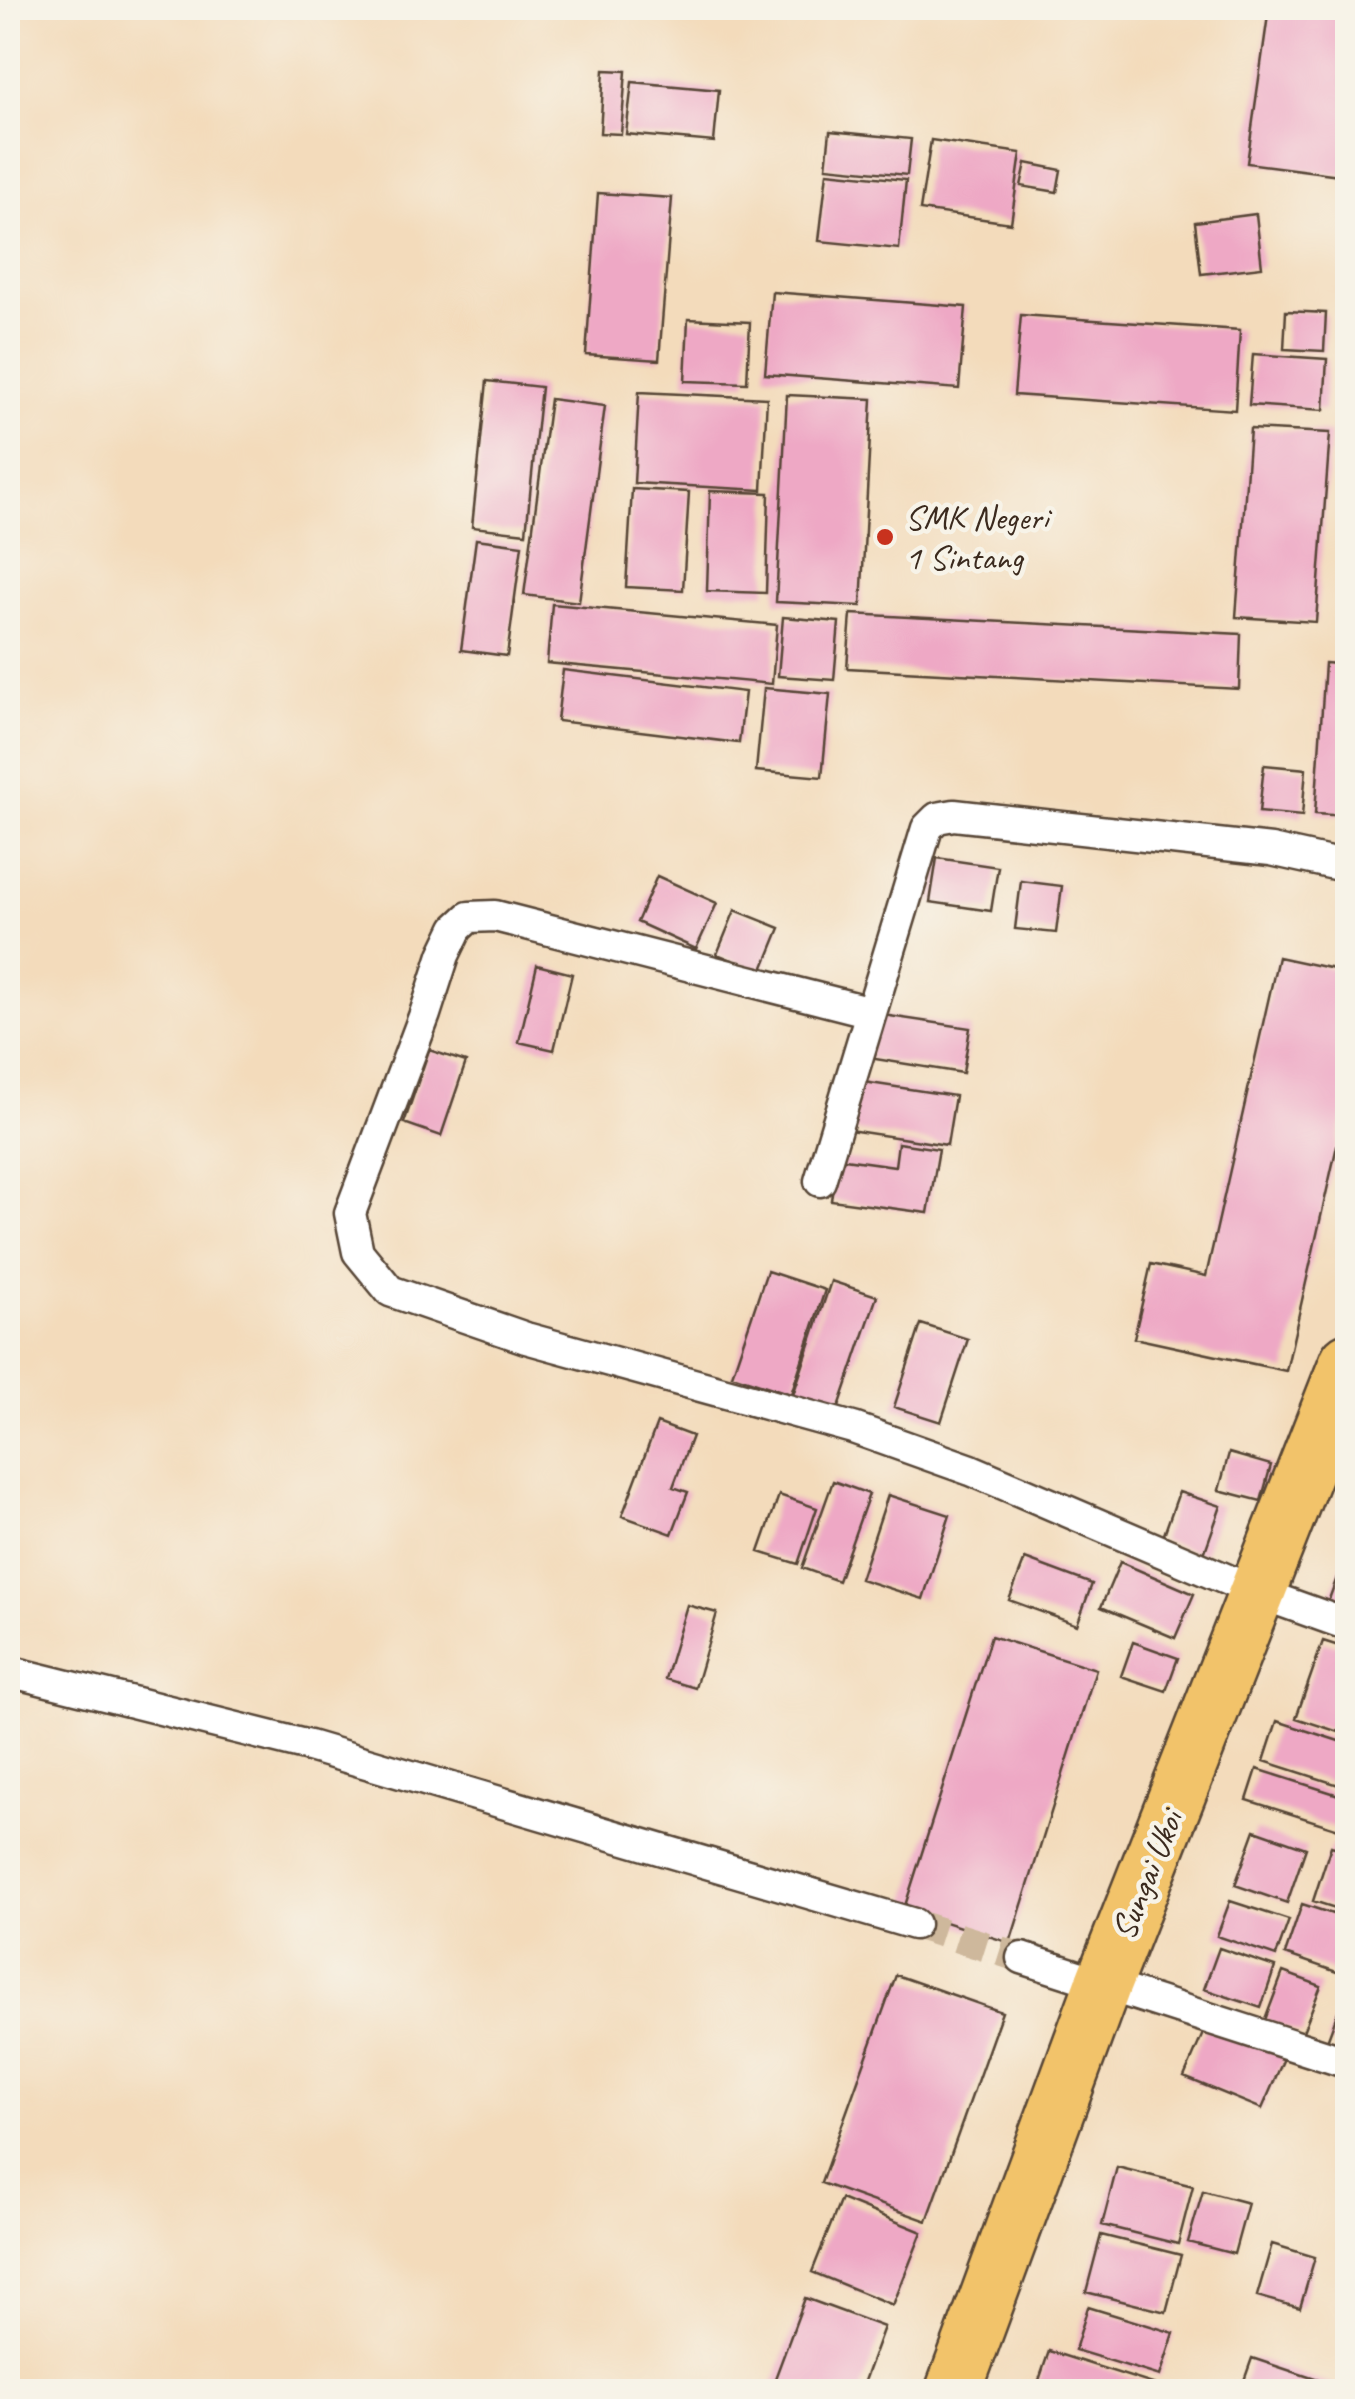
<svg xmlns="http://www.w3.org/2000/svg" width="1355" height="2399" font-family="Caveat,sans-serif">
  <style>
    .building { fill: #eea8c5 }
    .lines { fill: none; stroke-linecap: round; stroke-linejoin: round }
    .street-tunnel { stroke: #ceb89c; stroke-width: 30; stroke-dasharray: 30 15; stroke-linecap: butt }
    .street-casing { stroke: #574536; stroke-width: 35 }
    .highway-casing { stroke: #574536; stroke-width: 60 }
    .street { stroke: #fff; stroke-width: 30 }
    .highway { stroke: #f2c36a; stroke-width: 55 }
    .poi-dot { fill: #c8321e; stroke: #f7f3e8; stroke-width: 4 }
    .labels { text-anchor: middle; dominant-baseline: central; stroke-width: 9; stroke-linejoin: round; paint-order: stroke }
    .poi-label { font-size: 35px; fill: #3b2a1e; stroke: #f7f3e8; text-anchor: start }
    .street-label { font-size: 35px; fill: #3b2a1e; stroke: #f7f3e8 }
  </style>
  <rect width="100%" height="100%" fill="#f7f3e8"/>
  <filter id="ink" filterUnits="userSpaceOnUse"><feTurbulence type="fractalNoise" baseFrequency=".01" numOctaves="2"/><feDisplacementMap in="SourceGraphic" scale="20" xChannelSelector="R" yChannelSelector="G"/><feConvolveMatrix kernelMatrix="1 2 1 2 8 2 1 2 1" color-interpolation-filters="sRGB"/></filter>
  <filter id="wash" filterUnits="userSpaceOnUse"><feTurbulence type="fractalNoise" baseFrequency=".0048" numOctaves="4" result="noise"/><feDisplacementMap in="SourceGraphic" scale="40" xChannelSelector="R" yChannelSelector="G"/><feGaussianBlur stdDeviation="2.25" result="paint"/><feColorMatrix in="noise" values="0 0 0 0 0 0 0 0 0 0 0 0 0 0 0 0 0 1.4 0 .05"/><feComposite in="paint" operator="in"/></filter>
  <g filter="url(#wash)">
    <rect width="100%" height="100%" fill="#f3dbbb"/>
    <g id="blocks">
      <path class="building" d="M1269 8H1348L1347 176 1247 163Z
        M604 70 626 71 621 134 600 133Z
        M632 82 719 90 714 142 626 134Z
        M830 131 911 139 907 175 826 167Z
        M931 140 1021 153 1011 223 920 210Z
        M1026 163 1061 170 1057 192 1021 186Z
        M827 172 906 180 899 249 819 241Z
        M598 193 672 198 659 360 586 355Z
        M1256 214 1262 267 1201 274 1195 222Z
        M772 292 966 307 959 389 765 374Z
        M1286 311 1326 313 1324 351 1284 349Z
        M1021 315 1240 330 1235 410 1014 395Z
        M688 319 750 322 747 383 685 381Z
        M1253 354 1327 359 1324 410 1249 405Z
        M487 381 541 387 526 533 472 527Z
        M639 392 767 398 762 490 634 483Z
        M787 395 872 399 861 606 776 602Z
        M550 399 605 406 579 602 524 595Z
        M1250 429 1330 433 1316 622 1236 617Z
        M632 489 689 492 683 590 626 587Z
        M710 491 769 493 766 593 707 591Z
        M476 539 522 545 507 656 461 650Z
        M552 604 777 625 772 684 547 663Z
        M851 614 1241 634 1239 689 847 668Z
        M783 617 839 622 834 680 778 676Z
        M1325 663 1348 665V816L1315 814Z
        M563 670 745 692 739 743 557 721Z
        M764 688 830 694 822 777 756 771Z
        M1264 765 1306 769 1302 816 1259 812Z
        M937 858 998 867 991 911 930 902Z
        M657 876 717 903 696 949 637 922Z
        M1021 881 1062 886 1056 933 1015 929Z
        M735 910 780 928 762 972 717 954Z
        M1278 957 1348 972V1097L1286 1371 1134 1338 1151 1264 1206 1276Z
        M537 965 572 974 554 1050 519 1042Z
        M876 1014 970 1028 963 1073 869 1058Z
        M429 1050 466 1062 441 1136 404 1123Z
        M857 1081 955 1096 947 1145 849 1130Z
        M898 1143 939 1149 928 1213 831 1200 837 1158 895 1166Z
        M767 1271 825 1290 791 1394 732 1375Z
        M831 1281 877 1296 838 1410 793 1395Z
        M921 1324 968 1339 941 1422 894 1407Z
        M657 1423 692 1436 673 1487 688 1492 672 1534 622 1516Z
        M1229 1453 1271 1465 1261 1501 1219 1490Z
        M833 1481 869 1494 838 1581 802 1568Z
        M1179 1492 1221 1506 1204 1554 1162 1540Z
        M779 1495 817 1508 798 1564 759 1552Z
        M888 1495 950 1515 923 1599 860 1579Z
        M1347 1550H1348V1622L1324 1613Z
        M1025 1559 1092 1584 1077 1625 1009 1600Z
        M1120 1562 1194 1594 1175 1638 1101 1607Z
        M687 1605 717 1613 695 1688 665 1679Z
        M991 1636 1096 1669 1010 1943 904 1909Z
        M1323 1641 1348 1649V1735L1296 1718Z
        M1133 1642 1178 1658 1166 1691 1121 1676Z
        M1277 1721 1348 1744V1788L1264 1761Z
        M1257 1769 1348 1798V1832L1247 1800Z
        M1255 1830 1306 1848 1287 1903 1235 1885Z
        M1331 1846 1348 1851V1912L1313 1901Z
        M1230 1901 1289 1920 1276 1956 1217 1936Z
        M1302 1904 1348 1919V1976L1285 1954Z
        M1219 1948 1275 1967 1261 2008 1204 1989Z
        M1283 1972 1321 1986 1302 2034 1265 2020Z
        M896 1975 1002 2012 927 2221 821 2183Z
        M1347 1987H1348V2048L1327 2041Z
        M1207 2024 1285 2056 1262 2109 1184 2077Z
        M1117 2167 1193 2186 1178 2244 1102 2225Z
        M1203 2191 1248 2203 1234 2254 1188 2242Z
        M841 2199 922 2232 893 2305 812 2272Z
        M1101 2235 1181 2255 1166 2312 1086 2292Z
        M1272 2244 1315 2257 1300 2308 1257 2296Z
        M805 2298 884 2327 860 2392H770Z
        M1088 2307 1174 2333 1160 2376 1075 2350Z
        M1049 2351 1156 2385 1154 2392H1035Z
        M1252 2358 1348 2390V2392H1240Z"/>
    </g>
  </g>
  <g filter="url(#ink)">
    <use href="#blocks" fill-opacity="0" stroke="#574536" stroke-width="2.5"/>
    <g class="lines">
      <path class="street-tunnel" d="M914 1924 1022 1958"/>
      <g class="street-casing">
        <path id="street" d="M871 1012 495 916 469 917 457 928 444 955 425 1014 350 1213 358 1252 390 1291 526 1338 853 1428 971 1470 1256 1592 1348 1625
          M820 1181 927 828 937 818 954 815 1271 850 1348 867
          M8 1671 309 1746 914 1924
          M1022 1958 1348 2063"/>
      </g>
      <g class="highway-casing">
        <path id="highway" d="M953 2392 1103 1984 1348 1361"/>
      </g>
      <use href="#street" class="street"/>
      <use href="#highway" class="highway"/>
    </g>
  </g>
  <circle class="poi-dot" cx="885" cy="537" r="10"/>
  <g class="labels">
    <g class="poi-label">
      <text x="905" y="517">SMK Negeri<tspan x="905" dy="40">1 Sintang</tspan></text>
    </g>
    <g class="street-label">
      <text transform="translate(1147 1875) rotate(-68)">Sungai Ukoi</text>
    </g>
  </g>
  <rect width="1355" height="2399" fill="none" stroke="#f7f3e8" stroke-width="40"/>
</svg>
